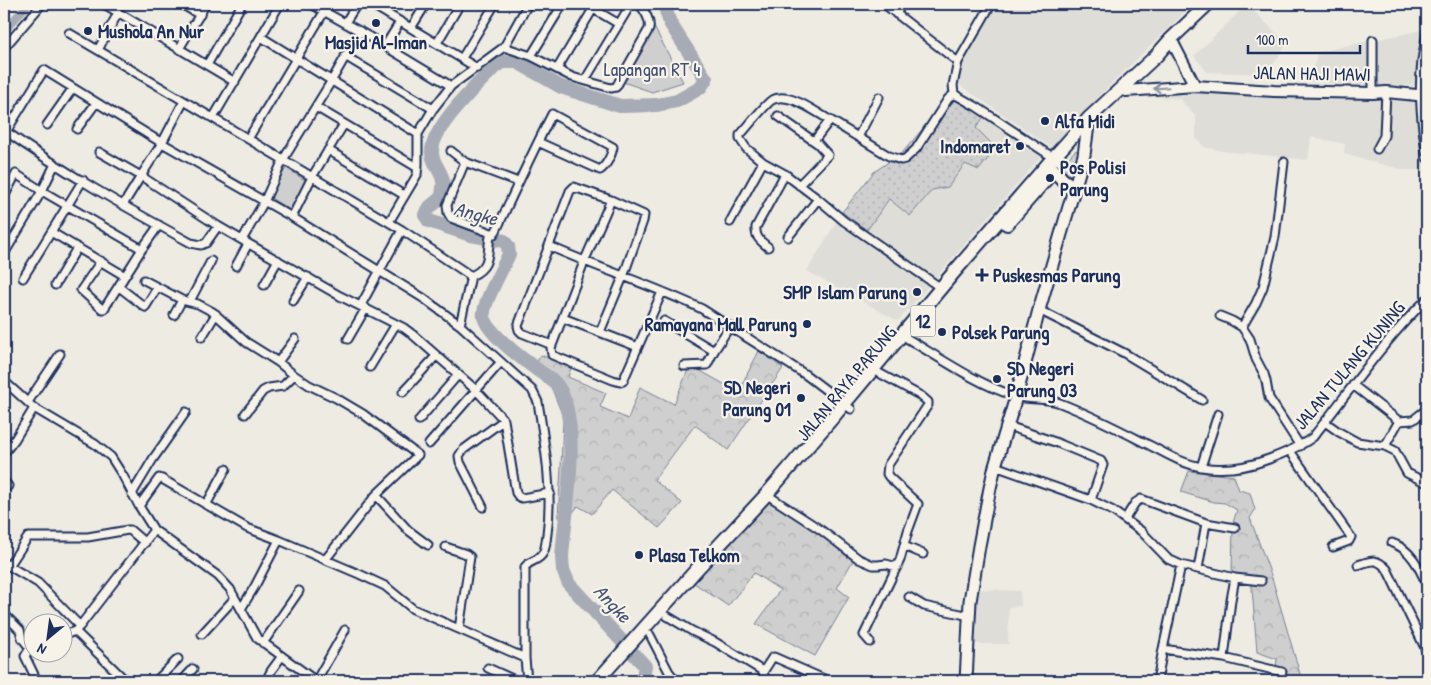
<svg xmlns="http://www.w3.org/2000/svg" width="1431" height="685" font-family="'Patrick Hand',sans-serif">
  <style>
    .built { fill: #deddd8 }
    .grass { fill: url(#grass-dots); stroke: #757f96 }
    .forest { fill: url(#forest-crowns); stroke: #757f96 }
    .green { fill: #cfcfcf; stroke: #757f96 }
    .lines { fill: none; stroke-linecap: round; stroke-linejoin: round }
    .canal { stroke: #a6abb5; stroke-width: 8 }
    .river { stroke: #a6abb5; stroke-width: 14 }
    .street-casing { stroke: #1b2f5e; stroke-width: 11 }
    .secondary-casing { stroke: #1b2f5e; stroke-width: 14 }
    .primary-casing { stroke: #1b2f5e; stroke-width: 15 }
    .highway-casing { stroke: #1b2f5e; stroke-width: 16 }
    .street { stroke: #f7f3e8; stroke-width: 7 }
    .secondary { stroke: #f7f3e8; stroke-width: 10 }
    .primary { stroke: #f7f3e8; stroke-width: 11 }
    .highway { stroke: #f7f3e8; stroke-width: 12 }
    .oneway { stroke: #8991a3 }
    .poi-dot { fill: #1b2f5e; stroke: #f7f3e8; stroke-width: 2 }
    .labels { text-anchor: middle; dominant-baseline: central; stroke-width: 4.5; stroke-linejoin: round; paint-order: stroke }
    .shield { fill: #f7f3e8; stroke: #5d6a87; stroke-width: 1 }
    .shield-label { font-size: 18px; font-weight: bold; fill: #1b2f5e }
    .poi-label { font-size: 19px; font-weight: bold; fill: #1b2f5e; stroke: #f7f3e8; text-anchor: start }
    .park-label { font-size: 19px; fill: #3f4f75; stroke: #f7f3e8 }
    .street-label { font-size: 19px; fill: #1b2f5e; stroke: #f7f3e8 }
    .water-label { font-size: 20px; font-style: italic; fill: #455478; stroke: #f7f3e8 }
  </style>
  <defs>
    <pattern id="grass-dots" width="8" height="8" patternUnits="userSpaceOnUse" patternTransform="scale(1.25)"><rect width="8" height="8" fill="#cfcfcf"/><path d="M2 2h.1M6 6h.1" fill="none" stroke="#b1b2b4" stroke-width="1.8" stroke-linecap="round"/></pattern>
    <pattern id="forest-crowns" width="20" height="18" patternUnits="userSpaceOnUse" patternTransform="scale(1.25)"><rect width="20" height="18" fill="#cfcfcf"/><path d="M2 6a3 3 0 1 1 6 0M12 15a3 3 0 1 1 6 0" fill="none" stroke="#b1b2b4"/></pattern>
  </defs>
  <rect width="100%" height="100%" fill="#eeebe2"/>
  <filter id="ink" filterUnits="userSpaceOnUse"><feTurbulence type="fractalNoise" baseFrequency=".02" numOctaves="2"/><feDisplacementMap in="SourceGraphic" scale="10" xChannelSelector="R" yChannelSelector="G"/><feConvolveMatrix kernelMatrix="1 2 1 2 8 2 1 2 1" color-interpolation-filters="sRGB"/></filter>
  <g filter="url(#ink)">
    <path class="built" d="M993 4H1193L1100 95 1054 149 955 82 954 69 961 49Z
      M1247 4 1287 44 1267 74 1207 72 1194 56Z
      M1427 29V85L1381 86 1309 82 1318 52Z
      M1124 89 1417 96 1426 170H1403L1344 154 1345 144 1311 137 1308 160 1246 153 1227 152 1204 147 1196 138V117L1180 99 1120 93Z
      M987 112 1046 151 898 321 807 271 842 212 867 230 889 199 910 216 932 189 948 187 965 164 976 128Z
      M974 589 1020 591 1021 606 1009 607 1008 644H969Z"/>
    <path class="grass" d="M952 89 987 112 976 128 996 148 979 170 965 164 948 187 932 190 910 216 889 199 867 230 842 212 874 172 903 152 920 132Z"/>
    <path class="forest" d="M759 351 783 368 728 450 695 425 654 480 682 503 659 528 612 490 592 514 578 506 568 519 558 517 561 468 563 417 552 389 548 384 531 372 541 355 571 368 568 377 606 393 600 407 628 419 640 387 674 404 690 365 738 392Z
      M1189 471 1234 476 1239 490 1250 493 1255 510 1250 518 1272 578 1302 681H1275L1277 659 1257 652 1251 575 1232 574 1233 523 1237 510 1225 503 1214 502 1181 492Z
      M766 501 803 520 855 557 837 588 849 597 815 656 756 624 780 590 754 573 728 606 694 583Z"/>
    <path class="green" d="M653 25 683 82 652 92 623 82Z
      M1076 150 1081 154 1074 178 1069 180 1060 172V166Z
      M286 168 308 182 292 211 269 197Z"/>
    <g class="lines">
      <path class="canal" d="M4 31 28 4"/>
      <path class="river" d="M642 681 645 666 569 584 563 570 562 557C565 512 580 435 562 394 555 378 547 378 535 368 521 358 488 333 484 317 481 306 504 266 509 254L508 246 504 241 471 235 429 221 425 215 430 207 442 197C442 192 444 186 443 181 442 172 432 162 432 153 430 128 483 78 501 62H517L561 87 620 106 657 105 677 101 700 88 706 79 670 23 664 4"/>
      <g class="street-casing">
        <path id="street" d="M104 4 235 82
          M181 4 200 15
          M311 4 368 36 451 86
          M371 4 477 68
          M585 4 619 24
          M884 4 958 62 953 85 954 94 977 107 1060 162
          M386 13 392 4
          M896 14 902 4
          M345 23 357 4
          M411 28 426 4
          M360 31 332 80 283 160 264 202 242 240 340 296 404 328 412 334 476 390 504 420 516 493 519 497 522 498 550 493
          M1427 31C1426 41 1423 51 1422 61 1418 93 1422 126 1427 158
          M69 33 184 101
          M261 37 418 134
          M437 43 460 4
          M385 46 400 22
          M504 47 531 56 572 77 611 88 616 87 649 29C651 20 644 10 639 4
          M4 48 42 4
          M179 49 206 4
          M98 50 118 13
          M345 56 433 109
          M531 56 563 4
          M462 58 495 4
          M958 62 989 8 993 4
          M207 65 242 4
          M557 69 593 9
          M585 80 631 4
          M1373 93V40
          M316 107 418 168
          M778 116 818 144 828 155 799 185
          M213 118 280 4
          M830 120 889 156 901 160 905 159 916 149 948 99 954 94
          M47 125 73 88
          M77 129 96 103
          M4 130C63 172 127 208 191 243L201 245 206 243 218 226
          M6 132 44 70 162 143 292 217 423 298 460 325 532 390 538 402C545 446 553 490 547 534 546 540 546 548 543 553 539 561 530 560 525 567V658L527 681
          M418 134 433 109 451 86 504 47 528 4
          M858 137 879 97
          M248 139 324 12
          M814 141 830 120C815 112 789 91 772 100 766 103 746 129 740 135V139L746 148 763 162 785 174 818 199 844 221 941 288
          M1377 149 1384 136 1386 92
          M328 150 404 195
          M451 151 465 162 518 182
          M99 152 141 176 123 205
          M465 162 447 205 448 213 451 218 494 234
          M1284 162 1275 237 1263 287 1256 303 1242 327 1250 339 1256 359 1264 374 1266 381 1269 398 1300 446
          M4 197 16 174 42 191 55 164
          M611 200 584 262 551 348 552 355 613 380 620 382 623 381 662 292
          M292 217 312 177 344 124
          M389 222 417 175 418 164V134
          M730 222 763 162
          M51 232 125 276
          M788 237 818 199
          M242 240 218 226 141 176 162 143 184 101 402 230
          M549 246C600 269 652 285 702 309L806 375 851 409
          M768 247C761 241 755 238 756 227L785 174
          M4 254 42 191 142 249
          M101 261 81 290 102 309H104L142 249 159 225
          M236 266 248 244
          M471 276C491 267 487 255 490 236L496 231C514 192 532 153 552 114L613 147C612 155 606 166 600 170L538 142
          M23 278 83 180
          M144 280 182 300 198 304 213 312 246 342 278 362 294 375 309 385 336 398 363 414 418 455 376 495 325 560
          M55 285 77 248
          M264 285 278 260
          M119 287 145 307 146 306 157 288
          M190 301 211 261
          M293 301 308 277
          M361 305 402 230 471 276 460 325
          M1039 310 1124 353 1202 400
          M174 315 182 300
          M1220 316 1232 321 1242 327
          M563 318 638 347
          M664 321 714 351
          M202 337 216 314
          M348 339 366 308
          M908 339C940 358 979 385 1015 396 1030 401 1045 397 1060 403 1088 414 1116 428 1143 442 1162 451 1181 464 1202 467 1225 471 1248 467 1269 459 1285 453 1300 447 1313 437 1350 391 1384 340 1427 299
          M552 345 522 333 519 330 518 326 570 191 574 187 611 200 644 215 643 221 623 277 600 332
          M278 362 295 339
          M684 366 707 365 714 351 730 326
          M370 367 396 324
          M4 381 34 408 95 444 111 457 123 476 139 506 154 530 218 576 230 589 257 638 316 681
          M1353 385 1399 421 1413 420 1427 409
          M403 392 436 356
          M28 402 60 354
          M245 414 263 391 269 388 283 386 294 375
          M419 420 458 375
          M1325 422 1339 432 1357 442 1385 446 1399 421
          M1008 426 1055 442 1101 461 1103 465 1091 500
          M429 444 500 363
          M1385 446 1395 451 1407 473 1427 483
          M1290 451 1351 537 1349 541 1333 547
          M4 453 15 439 34 408
          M995 466 1091 500 1113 511 1141 531 1168 559 1181 565 1235 578 1261 581
          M1201 467 1218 414
          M4 481 8 486
          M132 494 153 459 186 412
          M376 495 408 530 428 545
          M772 498 821 530 859 559 873 565H878L886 564 897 567
          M206 505 226 469
          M139 506 159 478 162 479 247 528 279 540 359 574 385 586 413 609 525 658
          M483 507 460 462 459 456 463 450 504 420
          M1125 519 1135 503 1141 499 1206 523 1235 528
          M1392 543C1411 549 1419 567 1427 585
          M904 546 923 554
          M446 547 466 554 470 557 459 629
          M4 563 38 583 80 626
          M1358 565C1371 561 1376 557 1387 569L1427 652
          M9 566 28 537H88L128 530H130L145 543
          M1198 569 1206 523
          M909 597 924 606 970 616
          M241 609 255 586 279 540
          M4 614 20 630 22 638 30 648
          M667 616 692 631 715 642 761 670 764 675 761 681
          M75 631 126 681
          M202 634 235 598
          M650 635 669 672 676 681
          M62 636 75 631 80 626 154 530
          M870 642 864 635 900 560 908 531 918 504 889 477 887 474 888 465 928 405V402L921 396 879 373
          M263 643 299 591
          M32 647 30 648 25 656 37 681
          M1163 649 1224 658 1282 672
          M1224 658 1231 600 1235 578
          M488 668 517 681
          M763 672 772 658 774 657 824 679
          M156 681 178 659
          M182 681 193 669
          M266 681 271 671 282 656
          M316 681 345 630
          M1157 681 1163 649 1181 565"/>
      </g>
      <g class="secondary-casing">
        <path id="secondary" d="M1171 39 1195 86
          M1126 91 1195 86 1274 91 1373 93 1386 92 1427 96"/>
      </g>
      <g class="primary-casing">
        <path id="primary" d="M966 681 970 601 979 546 990 488 995 466 1016 397 1039 310 1084 155 1089 118"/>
      </g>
      <g class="highway-casing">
        <path id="highway" d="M1048 164 1063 180 1075 188
          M1007 224 1048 177
          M597 681 697 569 766 495 834 416 955 271 1054 157 1089 118 1156 56 1171 39 1208 4"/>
      </g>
      <use href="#street" class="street"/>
      <use href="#secondary" class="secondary"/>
      <use href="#primary" class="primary"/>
      <use href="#highway" class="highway"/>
    </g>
    <defs><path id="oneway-shaft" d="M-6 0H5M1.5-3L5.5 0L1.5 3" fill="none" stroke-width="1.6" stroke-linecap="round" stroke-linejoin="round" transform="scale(1.25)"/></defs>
    <use class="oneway" href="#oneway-shaft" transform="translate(1161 88) rotate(175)"/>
  </g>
  <g class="poi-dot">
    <circle cx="376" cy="23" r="5"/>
    <circle cx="88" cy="31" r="5"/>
    <circle cx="1045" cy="121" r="5"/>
    <circle cx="1020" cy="146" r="5"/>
    <circle cx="1050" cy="178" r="5"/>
    <path d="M979.5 267.5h5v5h5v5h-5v5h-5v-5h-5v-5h5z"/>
    <circle cx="917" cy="292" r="5"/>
    <circle cx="807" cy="324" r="5"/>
    <circle cx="942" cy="332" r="5"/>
    <circle cx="997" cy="379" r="5"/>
    <circle cx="801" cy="398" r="5"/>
    <circle cx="639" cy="555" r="5"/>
  </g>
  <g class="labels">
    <rect class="shield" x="910.5" y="305.5" width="25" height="31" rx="4"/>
    <g class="shield-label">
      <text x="923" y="321">12</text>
    </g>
    <g class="poi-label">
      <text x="98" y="31">Mushola An Nur</text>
      <text x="376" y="42" text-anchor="middle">Masjid Al-Iman</text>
      <text x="1055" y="121">Alfa Midi</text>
      <text x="1010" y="146" text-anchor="end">Indomaret</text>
      <text x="1060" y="167">Pos Polisi<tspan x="1060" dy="22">Parung</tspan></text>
      <text x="993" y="275">Puskesmas Parung</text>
      <text x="907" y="292" text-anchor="end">SMP Islam Parung</text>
      <text x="797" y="324" text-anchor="end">Ramayana Mall Parung</text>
      <text x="952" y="332">Polsek Parung</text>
      <text x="1007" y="368">SD Negeri<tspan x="1007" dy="22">Parung 03</tspan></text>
      <text x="791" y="387" text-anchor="end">SD Negeri<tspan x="791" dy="22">Parung 01</tspan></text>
      <text x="649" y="555">Plasa Telkom</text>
    </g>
    <g class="park-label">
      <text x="652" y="69">Lapangan RT 4</text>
    </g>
    <g class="street-label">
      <text transform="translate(1312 73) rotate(1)">JALAN HAJI MAWI</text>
      <text transform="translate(1349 365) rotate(-50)">JALAN TULANG KUNING</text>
      <text transform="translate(846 383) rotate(-50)">JALAN RAYA PARUNG</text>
    </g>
    <g class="water-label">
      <text transform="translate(476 213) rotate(15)">Angke</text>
      <text transform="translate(613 603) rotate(47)">Angke</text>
    </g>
  </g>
  <rect width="1431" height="685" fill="none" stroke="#f7f3e8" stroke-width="20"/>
  <rect x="10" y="10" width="1411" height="665" fill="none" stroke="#1b2f5e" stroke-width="2" filter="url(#ink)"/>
  <g transform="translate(48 638) rotate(209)"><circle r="24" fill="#f7f3e8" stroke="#9fa5b1"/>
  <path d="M0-4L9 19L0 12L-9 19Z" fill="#1b2f5e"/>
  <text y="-8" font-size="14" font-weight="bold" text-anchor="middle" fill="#1b2f5e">N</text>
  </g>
  <path d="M1248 45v8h112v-8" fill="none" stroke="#1b2f5e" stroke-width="2.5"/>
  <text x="1256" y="45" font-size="15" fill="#1b2f5e" stroke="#f7f3e8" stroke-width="4" paint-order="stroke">100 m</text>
</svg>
